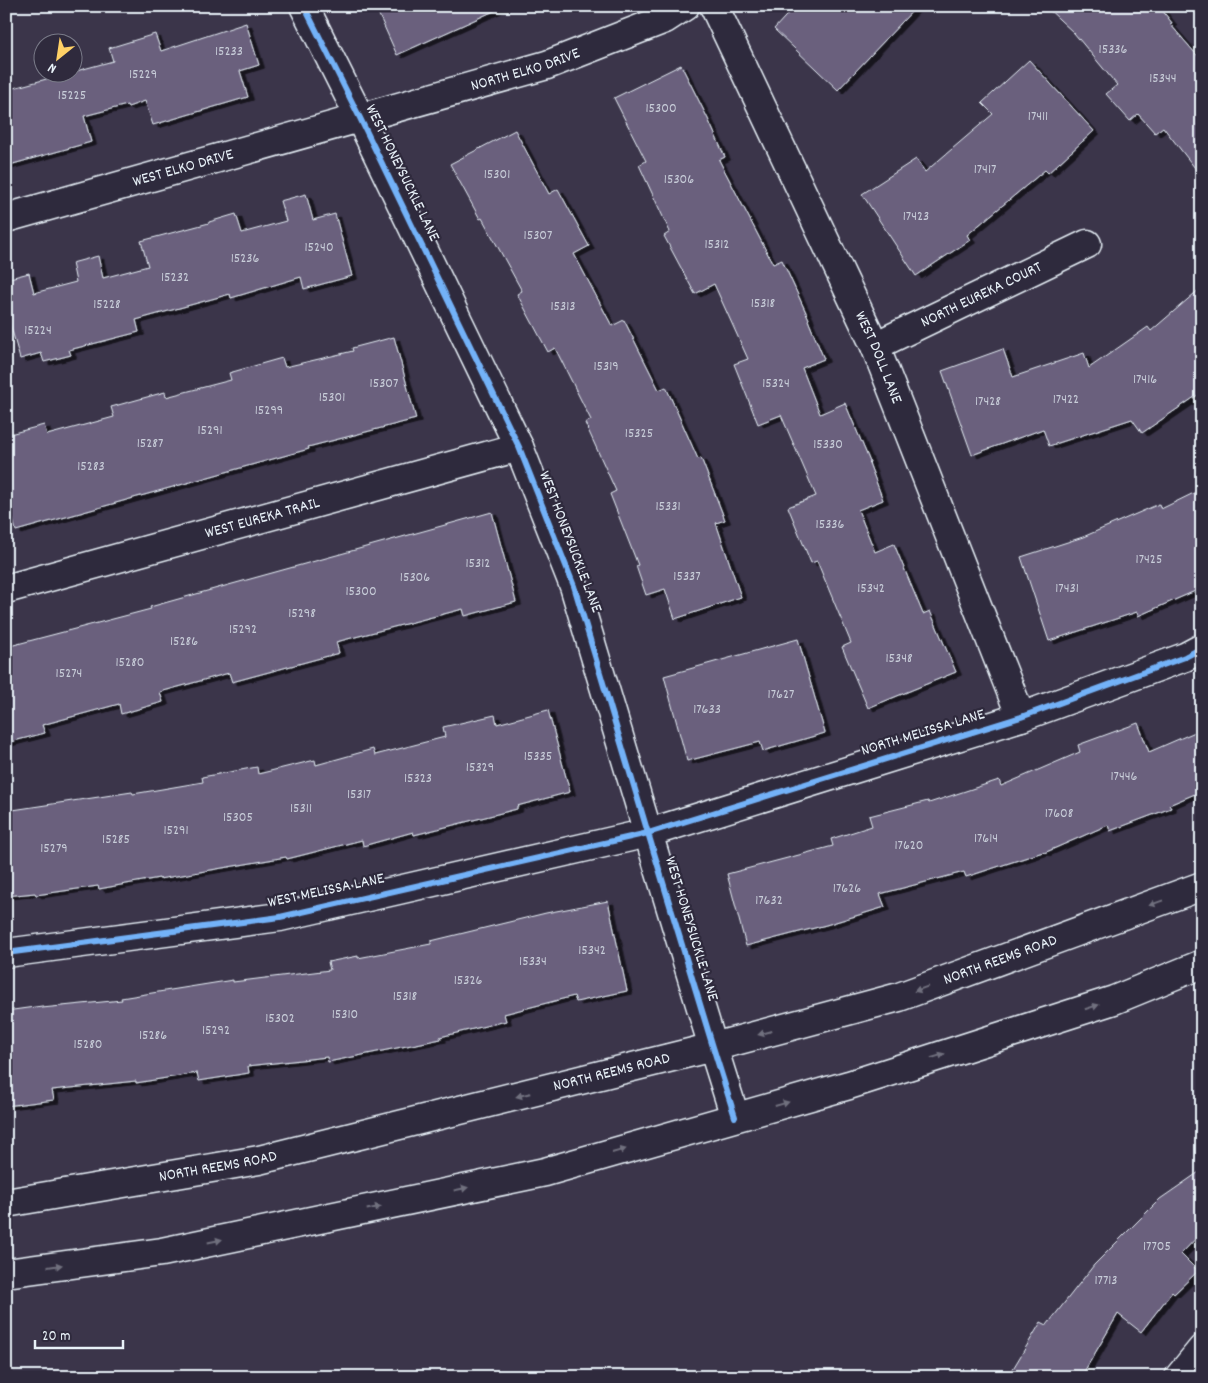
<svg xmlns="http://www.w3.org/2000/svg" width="1208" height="1383" font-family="Dekko,sans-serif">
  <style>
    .building { fill: #6a607d; stroke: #e8f1f8; filter: url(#shadow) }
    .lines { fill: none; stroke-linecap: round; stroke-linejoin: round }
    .minor-casing { stroke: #e8f1f8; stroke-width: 31 }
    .tertiary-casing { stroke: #e8f1f8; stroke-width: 31 }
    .secondary-casing { stroke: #e8f1f8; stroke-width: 31 }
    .minor { stroke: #2f2a3d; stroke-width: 28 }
    .tertiary { stroke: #2f2a3d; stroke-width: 28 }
    .secondary { stroke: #2f2a3d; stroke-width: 28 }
    .cycleway-casing { stroke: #2f2a3d; stroke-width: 9 }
    .cycleway { stroke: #73b2f8; stroke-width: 6 }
    .oneway { fill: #70707e }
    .labels { text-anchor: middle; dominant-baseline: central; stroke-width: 4.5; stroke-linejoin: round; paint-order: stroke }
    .number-label { font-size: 14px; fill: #c8cdd9 }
    .street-label { font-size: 16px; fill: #e8f1f8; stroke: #2f2a3d }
  </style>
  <defs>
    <filter id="shadow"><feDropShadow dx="5.5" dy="3" stdDeviation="0" flood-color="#0009"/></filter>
  </defs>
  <rect width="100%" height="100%" fill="#3b354a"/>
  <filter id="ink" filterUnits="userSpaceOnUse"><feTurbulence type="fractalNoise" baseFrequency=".02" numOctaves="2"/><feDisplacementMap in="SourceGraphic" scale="10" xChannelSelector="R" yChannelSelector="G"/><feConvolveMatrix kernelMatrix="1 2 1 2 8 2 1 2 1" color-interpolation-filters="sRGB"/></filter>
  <g filter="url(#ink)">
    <path class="building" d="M375 6H505L397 55Z
      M795 6H917L838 90 774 29Z
      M1045 6H1159L1172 23 1170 24 1202 61V177L1163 127 1155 133 1138 114 1130 121 1106 94 1117 85 1074 33Z
      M246 23 259 65 240 71 248 97 153 125 145 101 128 107 127 105 84 116 91 142 6 166V90L113 61 109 48 155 34 161 51Z
      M1029 60 1094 131 1048 173 1045 170 967 235 970 240 916 276 862 194 916 159 925 172 993 114 982 103Z
      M681 65 708 119 725 157 719 160 773 264 782 260 809 319 808 320 824 359 802 368 820 414 845 403 870 462 869 463 883 500 858 510 875 552 894 544 923 614 930 611 956 672 868 708 842 647 851 643 817 561 811 563 788 507 816 496 781 415 758 424 734 364 748 359 714 284 695 294 664 236 670 232 639 165 646 161 614 98Z
      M515 130 549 194 558 189 589 246 574 254 612 326 624 320 659 390 666 387 698 459 701 458 725 520 716 523 741 597 675 619 665 589 646 595 636 566 638 565 610 494 616 491 585 423 591 420 555 348 548 352 517 294 522 291 482 218 480 219 450 164Z
      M306 194 313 220 335 214 352 276 304 289 301 277 231 298 230 294 136 320 139 332 69 350 71 355 44 362 41 353 20 359 6 309V279L29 273 34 293 76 282 72 263 98 256 103 278 148 266 141 241 209 223V222L236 214 242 233 286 221 280 201Z
      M1202 287V392L1142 433 1132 419 1049 446 1043 429 972 455 942 371 1003 349 1013 377 1084 353 1089 368 1148 327 1151 331Z
      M394 337 416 419 308 447 309 449 244 467 16 531 6 493V435L44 425 47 435 114 417 111 407 165 392 166 397 231 380 229 373 282 358 285 367 353 351 352 348Z
      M1202 489V588L1138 616 1137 612 1049 641 1021 557 1083 537 1159 504 1161 509Z
      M492 512 516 602 465 616 463 609 336 642 339 653 232 682 229 673 160 692 163 702 121 714 119 704 42 725 45 733 6 743V647L151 609 150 607 207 591Z
      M798 639 825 733 763 751 760 742 687 761 664 676Z
      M548 710 570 792 517 806V809L414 835 413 832 363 846 362 840 287 859 286 857 159 879V878L99 889 98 886 36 895 35 893 6 896V811L132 792 133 794 203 782 202 777 257 767 258 774 315 760 316 765 373 749 375 755 445 737 443 727 495 715 497 724Z
      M1138 723 1149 752 1202 729V791L1169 805 1171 808 1110 831 1108 825 1044 853 1043 852 966 877 964 872 880 894 885 907 826 925 746 946 727 874 833 846 831 839 872 826 869 816 928 801 929 803 999 780 1001 786 1080 752 1078 745Z
      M608 901 627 991 576 1002 574 996 504 1014 506 1021 440 1037 441 1039 328 1062 327 1057 248 1066 249 1073 199 1081 197 1073 136 1083V1081L52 1090 54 1100 6 1106V1011L42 1006V1008L122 1000 121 998 233 980V982L330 970 328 962 358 956V958L431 944V941L546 913Z
      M1202 1170V1232L1181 1254 1198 1271 1174 1294 1172 1292 1141 1332 1118 1314 1081 1377H1008L1041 1322 1047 1325 1094 1265 1160 1199Z"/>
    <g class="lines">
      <g class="minor-casing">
        <g id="minor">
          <path id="s1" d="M714 6 875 346 1021 717"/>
          <path id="s2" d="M6 218 547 65 665 19 685 6"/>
          <path id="s3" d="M875 346 1087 244"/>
          <path id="s4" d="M6 589 519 447"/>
          <path d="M6 953 280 917 648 833 1021 717 1185 657 1202 648"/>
          <path d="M1179 1377 1202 1349"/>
        </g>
      </g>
      <g class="tertiary-casing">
        <path id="tertiary" d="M304 6 360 118 519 447 574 586 648 833 713 1047 735 1117"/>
      </g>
      <g class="secondary-casing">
        <g id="secondary">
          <path id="s5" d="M6 1203 259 1160 713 1047 899 997 1202 886"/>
          <path d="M6 1273 162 1252 545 1172 849 1085 1114 1000 1202 964"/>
        </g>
      </g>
      <use href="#minor" class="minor"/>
      <use href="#tertiary" class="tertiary"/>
      <use href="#secondary" class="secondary"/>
      <g class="cycleway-casing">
        <path id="cycleway" d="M304 6 360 118 519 447 574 586 648 833 713 1047 735 1117
          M6 953 280 917 648 833 1021 717 1185 657 1202 648"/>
      </g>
      <use href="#cycleway" class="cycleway"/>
    </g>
    <defs><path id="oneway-solid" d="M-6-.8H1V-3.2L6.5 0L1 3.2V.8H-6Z" transform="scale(1.25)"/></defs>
    <g class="oneway">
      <use href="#oneway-solid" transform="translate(1156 903) rotate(160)"/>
      <use href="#oneway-solid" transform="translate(921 989) rotate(160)"/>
      <use href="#oneway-solid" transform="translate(1092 1007) rotate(-18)"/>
      <use href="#oneway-solid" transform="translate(765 1033) rotate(165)"/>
      <use href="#oneway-solid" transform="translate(938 1056) rotate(-18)"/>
      <use href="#oneway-solid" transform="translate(523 1095) rotate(166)"/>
      <use href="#oneway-solid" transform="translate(782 1104) rotate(-16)"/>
      <use href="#oneway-solid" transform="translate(619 1151) rotate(-16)"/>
      <use href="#oneway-solid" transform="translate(461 1189) rotate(-12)"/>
      <use href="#oneway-solid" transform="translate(374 1208) rotate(-12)"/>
      <use href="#oneway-solid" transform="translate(215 1241) rotate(-12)"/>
      <use href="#oneway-solid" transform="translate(55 1266) rotate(-8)"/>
    </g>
  </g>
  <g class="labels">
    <g class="number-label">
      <text x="1113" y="50">15336</text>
      <text x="229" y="52">15233</text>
      <text x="143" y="75">15229</text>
      <text x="1163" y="79">15344</text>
      <text x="72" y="96">15225</text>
      <text x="661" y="109">15300</text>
      <text x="1038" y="117">17411</text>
      <text x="985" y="170">17417</text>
      <text x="497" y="175">15301</text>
      <text x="679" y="180">15306</text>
      <text x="916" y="217">17423</text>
      <text x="538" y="236">15307</text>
      <text x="717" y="245">15312</text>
      <text x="319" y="248">15240</text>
      <text x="245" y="259">15236</text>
      <text x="175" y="278">15232</text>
      <text x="763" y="304">15318</text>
      <text x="107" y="305">15228</text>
      <text x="563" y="307">15313</text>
      <text x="38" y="331">15224</text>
      <text x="606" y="367">15319</text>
      <text x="1145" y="380">17416</text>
      <text x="384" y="384">15307</text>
      <text x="776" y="384">15324</text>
      <text x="332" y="398">15301</text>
      <text x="1066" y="400">17422</text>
      <text x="988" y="402">17428</text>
      <text x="269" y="411">15299</text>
      <text x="210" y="431">15291</text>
      <text x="639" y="434">15325</text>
      <text x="150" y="444">15287</text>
      <text x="828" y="445">15330</text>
      <text x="91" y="467">15283</text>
      <text x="668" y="507">15331</text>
      <text x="830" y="525">15336</text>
      <text x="1149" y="560">17425</text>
      <text x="478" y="564">15312</text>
      <text x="687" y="577">15337</text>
      <text x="415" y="578">15306</text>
      <text x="871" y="589">15342</text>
      <text x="1067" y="589">17431</text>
      <text x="361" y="592">15300</text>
      <text x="302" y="614">15298</text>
      <text x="243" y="630">15292</text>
      <text x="184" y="642">15286</text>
      <text x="899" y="659">15348</text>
      <text x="130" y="663">15280</text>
      <text x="69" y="674">15274</text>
      <text x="781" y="695">17627</text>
      <text x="707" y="710">17633</text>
      <text x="538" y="757">15335</text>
      <text x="480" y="768">15329</text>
      <text x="1124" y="777">17446</text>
      <text x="418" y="779">15323</text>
      <text x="359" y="795">15317</text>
      <text x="301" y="809">15311</text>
      <text x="1059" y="814">17608</text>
      <text x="238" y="818">15305</text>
      <text x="176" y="831">15291</text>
      <text x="986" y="839">17614</text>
      <text x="116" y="840">15285</text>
      <text x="909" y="846">17620</text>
      <text x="54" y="849">15279</text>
      <text x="847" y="889">17626</text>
      <text x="769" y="901">17632</text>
      <text x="592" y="951">15342</text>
      <text x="533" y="962">15334</text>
      <text x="468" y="981">15326</text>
      <text x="405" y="997">15318</text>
      <text x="345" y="1015">15310</text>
      <text x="280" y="1019">15302</text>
      <text x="216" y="1031">15292</text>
      <text x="153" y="1036">15286</text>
      <text x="88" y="1045">15280</text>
      <text x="1157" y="1247">17705</text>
      <text x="1106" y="1281">17713</text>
    </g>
    <g class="street-label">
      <text stroke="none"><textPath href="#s2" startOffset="540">NORTH ELKO DRIVE</textPath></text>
      <text stroke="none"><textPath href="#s2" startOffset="184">WEST ELKO DRIVE</textPath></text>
      <text transform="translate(402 173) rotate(64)">WEST HONEYSUCKLE LANE</text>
      <text stroke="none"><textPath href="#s3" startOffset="118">NORTH EUREKA COURT</textPath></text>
      <text stroke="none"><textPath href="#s1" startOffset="388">WEST DOLL LANE</textPath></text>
      <text stroke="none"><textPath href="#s4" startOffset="266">WEST EUREKA TRAIL</textPath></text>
      <text transform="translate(570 542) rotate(69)">WEST HONEYSUCKLE LANE</text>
      <text transform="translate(923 733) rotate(-17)">NORTH MELISSA LANE</text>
      <text transform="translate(326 891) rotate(-12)">WEST MELISSA LANE</text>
      <text transform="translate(691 929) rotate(73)">WEST HONEYSUCKLE LANE</text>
      <text stroke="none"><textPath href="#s5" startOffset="1025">NORTH REEMS ROAD</textPath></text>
      <text stroke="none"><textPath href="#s5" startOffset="620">NORTH REEMS ROAD</textPath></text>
      <text stroke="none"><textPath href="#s5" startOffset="215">NORTH REEMS ROAD</textPath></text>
    </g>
  </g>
  <rect width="1208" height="1383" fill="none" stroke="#2f2a3d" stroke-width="25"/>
  <rect x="12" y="12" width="1183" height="1358" fill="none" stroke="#e8f1f8" stroke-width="2" filter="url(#ink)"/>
  <g transform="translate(58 58) rotate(210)"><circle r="24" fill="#2f2a3d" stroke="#797a88"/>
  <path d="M0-4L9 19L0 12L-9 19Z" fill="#ffd166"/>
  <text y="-8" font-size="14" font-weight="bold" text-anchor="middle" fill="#e8f1f8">N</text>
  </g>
  <path d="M35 1340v8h88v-8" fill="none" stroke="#e8f1f8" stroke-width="2.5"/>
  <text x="42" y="1340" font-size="15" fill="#e8f1f8" stroke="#2f2a3d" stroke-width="4" paint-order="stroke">20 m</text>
</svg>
